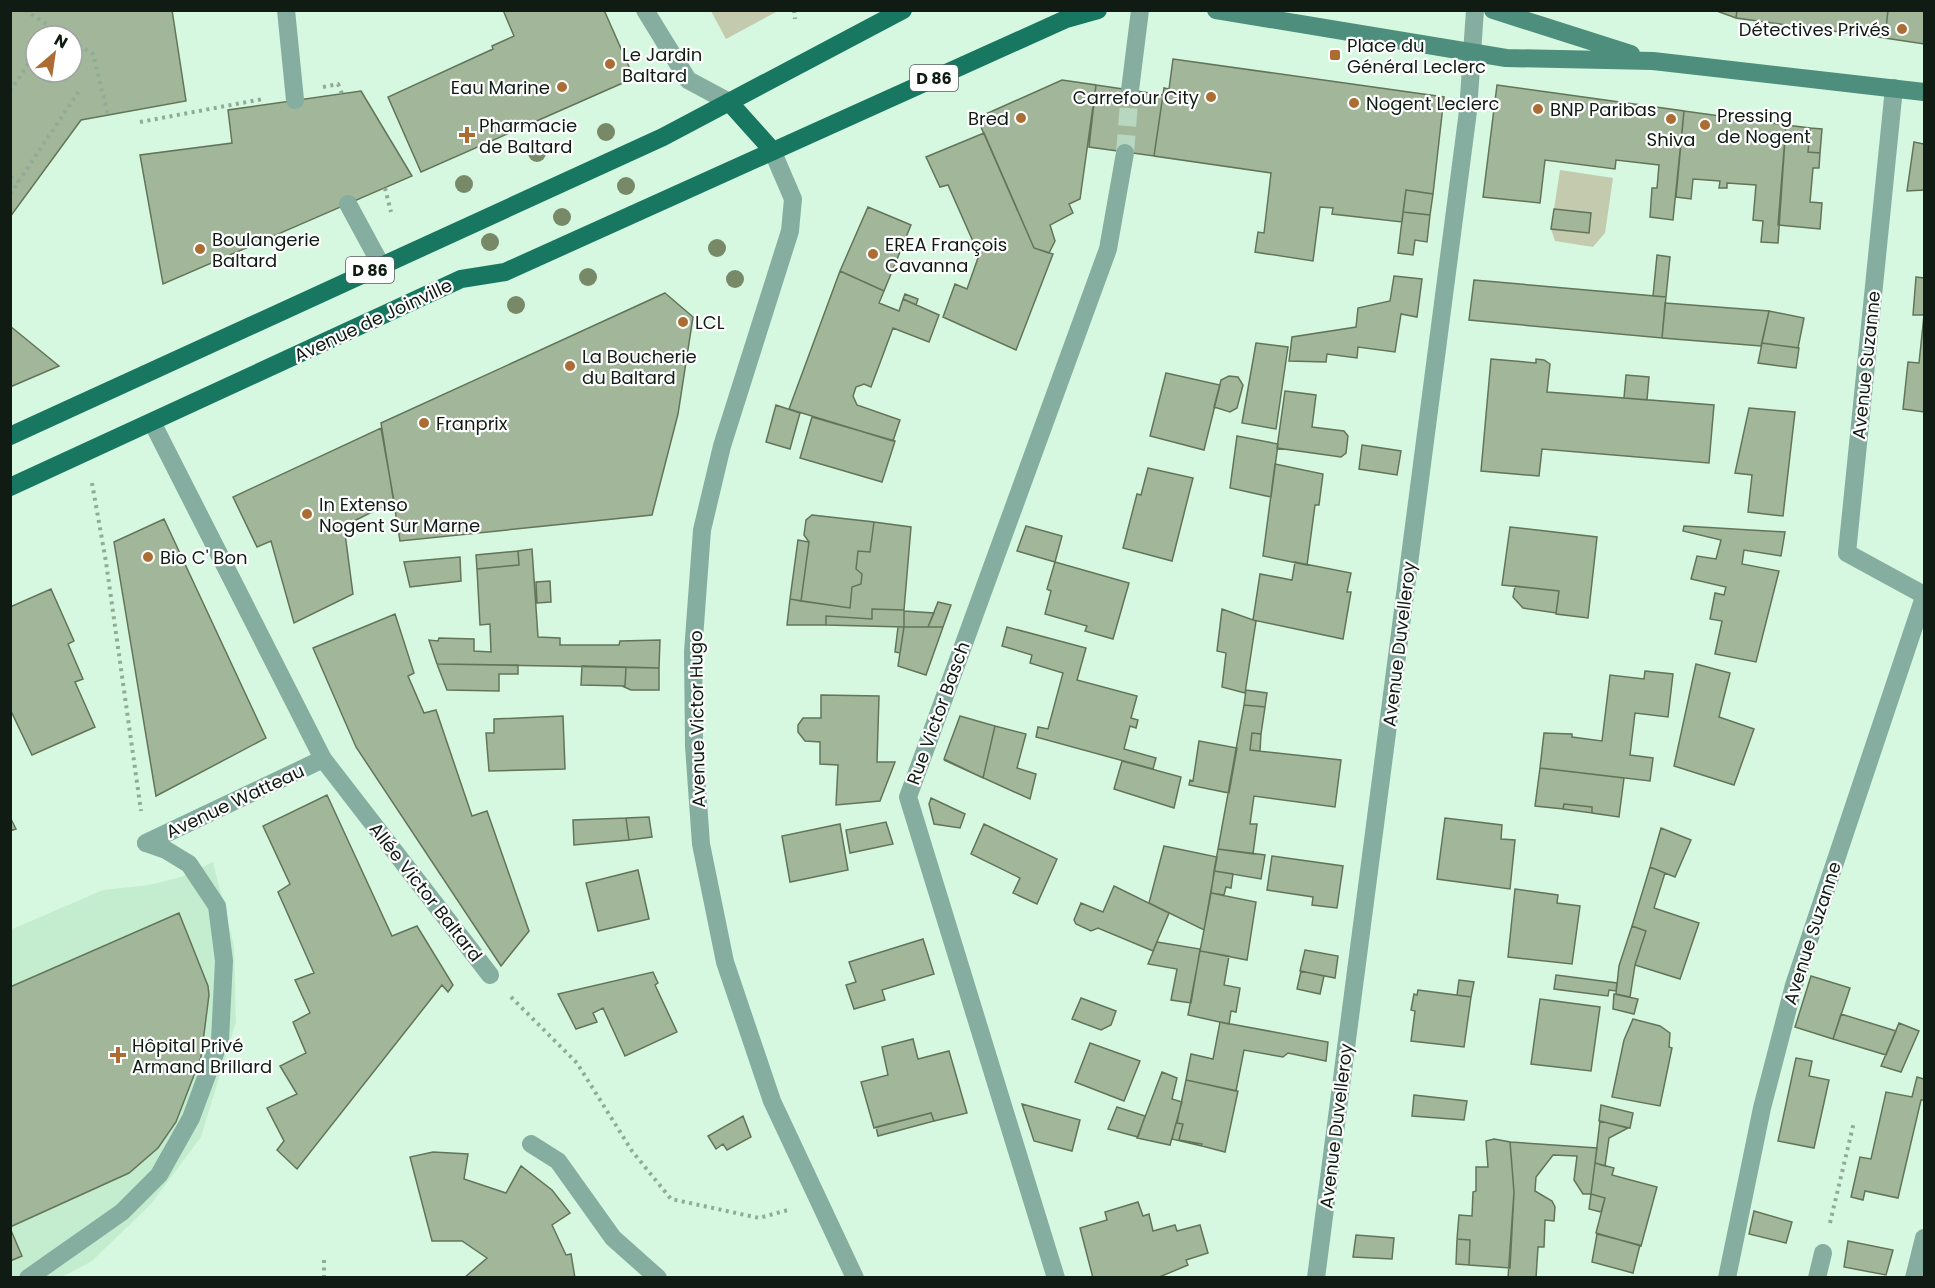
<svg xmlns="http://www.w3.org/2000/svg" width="1935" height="1288" font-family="Poppins,sans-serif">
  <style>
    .built { fill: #c4edd0 }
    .green { fill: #c4caad }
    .building { fill: #a2b699; stroke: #627559; stroke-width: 1.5; fill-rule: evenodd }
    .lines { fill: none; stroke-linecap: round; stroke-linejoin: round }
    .minor-tunnel { stroke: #b8d7c1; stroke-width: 18; stroke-dasharray: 18 9; stroke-linecap: butt }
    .path { stroke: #90ab98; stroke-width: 4; stroke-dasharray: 3 4.5; stroke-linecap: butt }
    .service { stroke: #85aea1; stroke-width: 18 }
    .pedestrian { stroke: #85aea1; stroke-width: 18 }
    .minor { stroke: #85aea1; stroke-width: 18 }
    .secondary { stroke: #4d8e7c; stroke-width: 18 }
    .primary { stroke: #177761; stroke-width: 18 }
    .tree { fill: #778967 }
    .poi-dot { fill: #ac6d34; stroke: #fff; stroke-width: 2 }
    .labels { text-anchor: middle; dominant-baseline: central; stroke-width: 4.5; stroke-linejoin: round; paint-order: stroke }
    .shield { fill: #fff; stroke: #575f5a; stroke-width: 1.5 }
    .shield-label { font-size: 16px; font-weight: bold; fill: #0f1b13 }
    .poi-label { font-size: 18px; fill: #0f1b13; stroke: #fff; text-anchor: start }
    .street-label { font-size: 18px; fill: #0f1b13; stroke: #fff }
  </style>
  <rect width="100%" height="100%" fill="#d6f8e0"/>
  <path class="built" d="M213 862 234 946 236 1022 201 1137 150 1205 92 1261 62 1277H11L10 930 103 890 149 885 181 877Z"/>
  <path class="green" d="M711 11H778L726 39Z
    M1560 170 1613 178 1605 233 1593 247 1555 241 1551 229 1589 232 1591 213 1554 209Z"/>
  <path class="building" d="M10 10H172L186 101 81 120 10 217ZM36 36H72V72H36Z
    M503 10H604L634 78 421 172 388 97 493 49 492 46 514 36Z
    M1714 10H1737L1736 18Z
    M1737 10H1888L1885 38 1736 18Z
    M1888 10H1924V44L1885 38Z
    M1173 59 1444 97 1433 194 1406 190 1402 222 1332 214 1333 208 1320 207 1313 261 1255 252 1258 232 1264 233 1271 173 1154 156 1164 88 1169 89Z
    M1062 80 1096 85 1080 199 1069 204 1073 213 1050 225 1055 241 1049 253 1034 248 977 118Z
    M1096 85 1163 95 1154 156 1089 147Z
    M1497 85 1684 111 1673 220 1650 217 1652 188H1657L1659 165 1616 160 1615 169 1545 160 1540 203 1483 197Z
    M361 91 412 176 163 284 140 155 232 143 228 110Z
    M1684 111 1786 125 1778 243 1761 242 1763 221 1753 220 1756 185 1727 183V188H1719L1720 181 1693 179 1691 199 1676 197Z
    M1786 125 1810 128 1808 152 1820 153 1819 168H1813L1810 202 1822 203 1820 229 1778 225Z
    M1810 128 1822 129 1820 153 1808 152Z
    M984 133 1034 248 1053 254 1016 350 943 317 955 284 967 289 979 255 948 185 940 187 926 157Z
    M1914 142 1924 144V190L1907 191Z
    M1406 190 1433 194 1430 215 1403 212Z
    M868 207 911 225 884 291 840 271Z
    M1554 209 1591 213 1589 233 1551 229Z
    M1403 212 1430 215 1427 242 1415 240 1413 255 1398 253Z
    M1657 255 1670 257 1666 297 1653 296Z
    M840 271 884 291 879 303 899 311 903 299 939 315 929 342 893 328 871 387 864 384 856 387 853 396 857 405 900 420 893 441 789 409Z
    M1394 276 1422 279 1417 317 1401 314 1395 352 1358 347 1357 358 1327 354 1326 362 1289 361 1292 337 1356 327 1358 308 1390 301Z
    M1916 277 1924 278V412L1903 409 1908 362 1919 363 1924 315H1913Z
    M1474 280 1666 297 1662 338 1469 320Z
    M665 293 693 317 678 414 652 515 400 541 381 423Z
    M905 294 918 299 916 305 903 299Z
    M1665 303 1769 311 1761 346 1662 338Z
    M1769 311 1804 318 1798 348 1762 343Z
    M10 326 59 366 10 387Z
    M1256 343 1288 347 1276 429 1242 423Z
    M1762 343 1799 348 1796 368 1758 363Z
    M1491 359 1536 363V359L1544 360 1550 364 1547 392 1714 405 1709 463 1542 449 1539 476 1481 471Z
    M1166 373 1220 385 1204 450 1150 436Z
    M1626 375 1649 377 1647 400 1624 398Z
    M1229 376 1238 377 1243 385 1237 408 1230 412 1214 407 1221 380Z
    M1285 391 1316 395 1312 427 1344 431 1348 436 1346 453 1341 457 1277 448Z
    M776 405 800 413 790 449 766 442Z
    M1749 408 1795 412 1783 516 1748 512 1752 475 1735 473Z
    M812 417 895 441 882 482 800 458Z
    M381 428 394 501 344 526 353 594 294 623 271 541 257 547 233 497Z
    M1237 436 1278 444 1271 497 1230 488Z
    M1362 445 1401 451 1397 475 1359 469Z
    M1275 464 1323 474 1319 505H1315L1307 565 1263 556Z
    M1148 468 1193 478 1172 561 1123 548 1137 494 1141 495Z
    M812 515 874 522 870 552 858 551 856 569 862 574 861 584 852 587 850 608 801 601 809 542 804 535 806 520Z
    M164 519 266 738 156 796 114 542Z
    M874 522 911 527 904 610 872 609V619L826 616V625H787L790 599 850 608 852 587 861 584 862 574 856 569 858 551 870 552Z
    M1026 526 1062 536 1055 562 1017 551Z
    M1684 526 1785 532 1781 556 1744 550 1742 564 1779 571 1756 662 1715 654 1722 621 1710 619 1715 593 1724 595 1726 587 1691 579 1697 556 1716 559 1721 540 1683 531Z
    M1510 527 1597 537 1588 618 1556 614 1559 591 1502 585Z
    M798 540 809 542 801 601 790 599Z
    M532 549 538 637 560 638V645H619L620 641 660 640 659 668 437 664 429 640 438 641 439 638 474 639V651L491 652 490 624 480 625 477 569 519 565 518 551Z
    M518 551 519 565 477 569 476 555Z
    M460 557 461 581 410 587 404 562Z
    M1055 562 1129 583 1113 639 1085 631 1087 626 1045 614 1051 591 1047 589Z
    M1295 562 1351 573 1347 592H1351L1343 639 1253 620 1260 574 1292 580Z
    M550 581 551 602 537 603 536 582Z
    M1515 586 1559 591 1556 613 1523 608 1513 597Z
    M51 589 74 641 68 644 83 679 75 682 95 727 32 755 10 709V607Z
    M938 602 951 605 943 627H928Z
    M872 609 904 610V627L826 625V616L872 619Z
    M1222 609 1256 621 1245 693 1222 687 1226 653 1217 651Z
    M904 611 934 613 928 627H904Z
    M395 614 414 673 408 676 424 713 436 710 472 816 487 811 529 931 501 966 356 747 313 648Z
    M898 627H904L900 653 895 652Z
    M904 627H943L926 675 898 666Z
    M1007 627 1086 648 1077 680 1137 696 1131 718 1138 720 1136 728 1130 726 1124 749 1156 758 1153 769 1036 737 1038 727 1048 729 1063 673 1030 663 1032 655 1002 646Z
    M437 664 518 665V674H499V691L447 690Z
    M1696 664 1730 673 1719 717 1754 729 1734 785 1674 766Z
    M582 666 626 667 625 686 581 685Z
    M626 667 659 668V690H631L622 686H625Z
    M1645 671 1673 674 1668 717 1635 713 1630 755 1653 758 1650 781 1540 768 1544 733 1572 734V737L1602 741 1610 675 1644 679Z
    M1246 690 1267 693 1265 707 1244 705Z
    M821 695 879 696 877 762H895L880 801 836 805 838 765 820 764V742L805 741 798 732V725L803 718H821Z
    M1244 705 1265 707 1261 734 1252 733 1250 750 1341 760 1335 807 1254 796 1250 824H1257L1253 854 1218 849Z
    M563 716 565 769 489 771 486 733H494V719Z
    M960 716 995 726 983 778 944 759Z
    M995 726 1026 734 1017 768 1036 774 1030 799 944 760 983 778Z
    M1252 733 1261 734 1260 751 1250 750Z
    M1199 741 1237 748 1229 793 1189 785 1190 780 1193 781Z
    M1122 761 1181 777 1174 808 1114 789Z
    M1540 768 1624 778 1619 817 1592 813V807L1564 804 1563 809 1535 806Z
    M327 795 392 936 417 926 453 985 448 992 442 985 297 1169 277 1150 284 1141 267 1108 297 1094 280 1066 306 1053 293 1022 310 1013 295 980 314 973 278 892 290 884 263 826Z
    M931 798 965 814 960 828 934 824 929 804Z
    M1564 804 1592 807V813L1563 809Z
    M10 817 16 829 10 831Z
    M649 817 652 837 629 840 626 818Z
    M626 818 629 840 574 845 573 820Z
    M1445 818 1502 825 1501 839 1515 840 1510 889 1437 879Z
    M886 822 893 844 850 853 846 830Z
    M840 824 848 870 790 882 782 836Z
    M984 824 1057 859 1037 904 1013 893 1020 878 971 854Z
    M1661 828 1691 840 1675 877 1650 867Z
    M1164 846 1217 857 1204 930 1149 903Z
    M1218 849 1265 855 1261 879 1214 871Z
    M1272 856 1343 866 1337 908 1312 905 1313 897 1267 890Z
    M1650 867 1665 873 1654 908 1699 923 1680 979 1635 965 1646 931 1632 926Z
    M638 870 649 919 598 931 586 883Z
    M1214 871 1233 874 1231 888 1226 887 1224 895 1211 893Z
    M1114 886 1169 913 1153 951 1098 928 1091 931 1076 924 1074 920 1081 903 1103 912Z
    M1515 889 1558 895 1557 903 1580 906 1572 964 1508 957Z
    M1211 893 1256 902 1247 960 1200 951Z
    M179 913 208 986 209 995 201 1057 176 1122 158 1148 129 1173 10 1227V987Z
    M1632 926 1646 931 1635 965 1630 997 1616 994 1619 966Z
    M923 939 934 974 882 990 885 1000 854 1009 846 985 856 982 849 962Z
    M1157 942 1200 949 1191 1003 1171 1000 1177 969 1148 964Z
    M1305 950 1338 956 1335 978 1300 971Z
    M1200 951 1229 956 1224 985 1240 988 1236 1012 1231 1011 1229 1024 1188 1015Z
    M1301 971 1324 976 1320 994 1297 989Z
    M653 972 658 983 655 985 677 1032 625 1056 603 1008 593 1013 597 1022 576 1029 558 994Z
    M1556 975 1617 983 1616 991 1609 990 1608 996 1554 989Z
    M1811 976 1850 988 1833 1039 1795 1027Z
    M1459 980 1474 982 1471 997 1457 995Z
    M1418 990 1471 997 1464 1047 1411 1041 1415 1011 1411 1010 1414 994 1417 995Z
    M1614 994 1638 999 1634 1014 1613 1009Z
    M1081 998 1116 1011 1111 1025 1101 1030 1072 1019Z
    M1540 999 1600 1007 1591 1071 1531 1064Z
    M1841 1014 1896 1031 1886 1055 1833 1039Z
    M1633 1019 1660 1026 1670 1033 1669 1047 1672 1048 1660 1106 1612 1097 1624 1040Z
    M1220 1022 1328 1042 1326 1061 1288 1053 1283 1057 1244 1050 1236 1091 1186 1080 1191 1054 1213 1059Z
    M1899 1023 1919 1031 1901 1072 1881 1066Z
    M913 1039 918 1059 949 1051 967 1113 934 1121 931 1113 874 1128 861 1082 888 1075 882 1047Z
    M1090 1043 1140 1061 1124 1101 1075 1082Z
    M1796 1058 1812 1061 1809 1076 1829 1080 1814 1148 1778 1141Z
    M1162 1072 1177 1078 1172 1099 1182 1102 1170 1145 1137 1138Z
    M1917 1077 1924 1079V1100H1921L1898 1198 1865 1191 1863 1200 1851 1197 1860 1157 1871 1159 1886 1092 1912 1097Z
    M1186 1080 1238 1091 1225 1152 1179 1140 1183 1124 1177 1123Z
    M1414 1095 1467 1101 1464 1120 1412 1116Z
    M1022 1104 1080 1120 1072 1151 1034 1141Z
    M1601 1105 1633 1113 1630 1128 1599 1121Z
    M1117 1107 1145 1116 1138 1137 1108 1129Z
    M931 1113 934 1121 878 1136 876 1127Z
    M743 1116 751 1137 727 1150 723 1144 716 1149 708 1136Z
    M1600 1121 1628 1128 1609 1138 1605 1166 1595 1163Z
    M1176 1123 1183 1124 1179 1140 1202 1144 1201 1146 1172 1139Z
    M1494 1139 1510 1142 1514 1192 1510 1268 1469 1265 1470 1240 1457 1239 1459 1215 1472 1216 1473 1192 1476 1191V1167H1488L1486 1141Z
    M1510 1142 1597 1148 1591 1194H1583L1574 1180 1577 1156 1553 1155 1536 1177 1535 1191 1552 1201 1555 1207 1554 1221 1545 1220 1544 1247H1538L1536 1278H1508L1514 1192Z
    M433 1152 468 1154 464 1179 506 1193 521 1166 552 1190 570 1213 552 1225 566 1255 571 1254 575 1278H464L487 1258 462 1241H432L410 1157Z
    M1595 1163 1614 1168 1612 1175 1657 1187 1641 1246 1596 1233 1605 1198 1591 1194Z
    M1591 1194 1605 1198 1601 1212 1589 1209Z
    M1138 1202 1143 1216 1149 1214 1153 1231 1175 1225 1177 1231 1200 1225 1208 1253 1186 1260 1188 1265 1157 1278H1093L1080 1228 1107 1220 1105 1212Z
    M1754 1211 1792 1222 1786 1243 1749 1234Z
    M10 1228 22 1256 10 1261Z
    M1597 1234 1640 1245 1633 1273 1592 1262Z
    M1356 1235 1394 1238 1392 1259 1353 1257Z
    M1457 1239 1470 1240 1469 1265 1456 1264Z
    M1848 1241 1893 1250 1886 1275 1844 1267Z"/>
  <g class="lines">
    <path class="minor-tunnel" d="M1125 153 1130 90"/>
    <path class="path" d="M25 10 65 36
      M794 10 795 19
      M46 36 52 28
      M72 41 93 54 108 115
      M323 87 338 84 342 94
      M10 91 36 52
      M140 122 263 99
      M10 177 19 182
      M385 188 391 212
      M10 194 79 91
      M92 483 106 562 141 811
      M511 997 577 1063 632 1151 671 1199 759 1218 788 1210
      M1830 1223 1854 1122
      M324 1278V1260"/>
    <path class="service" d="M286 10 295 100
      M645 10 688 80 729 102
      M1894 88 1847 553 1924 595
      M348 204 381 265
      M531 1144 558 1161 613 1238 658 1278
      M28 1278 122 1212 159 1175 191 1118 220 1040 224 961 217 906 189 864 166 850 146 843
      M1727 1278 1762 1108 1794 985 1924 597
      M1817 1278 1823 1253
      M1914 1278 1924 1238"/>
    <path class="pedestrian" d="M152 422 323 759 490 975
      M146 843 323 759"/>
    <path class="minor" d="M1130 90 1140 10
      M772 150 793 199 790 231 722 446 702 530 693 652 694 746 701 844 725 962 772 1101 855 1278
      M1056 1278 908 797 1108 249 1125 153
      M1316 1278 1468 111 1475 10"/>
    <path class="secondary" d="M1216 10 1506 58 1653 61 1924 92
      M1493 10 1631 54"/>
    <path class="primary" d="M729 102 772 150
      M10 436 663 137 903 10
      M10 487 461 279 505 272 1066 19 1098 10"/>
  </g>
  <g class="tree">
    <circle cx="606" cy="132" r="9"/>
    <circle cx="537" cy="153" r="9"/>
    <circle cx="464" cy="184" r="9"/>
    <circle cx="626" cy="186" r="9"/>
    <circle cx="562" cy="217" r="9"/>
    <circle cx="490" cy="242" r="9"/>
    <circle cx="717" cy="248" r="9"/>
    <circle cx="588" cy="277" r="9"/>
    <circle cx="735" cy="279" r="9"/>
    <circle cx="516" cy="305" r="9"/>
  </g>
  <g class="poi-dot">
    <circle cx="1902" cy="29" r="6"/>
    <rect x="1329" y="49" width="12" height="12" rx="3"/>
    <circle cx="610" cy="64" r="6"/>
    <circle cx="562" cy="87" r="6"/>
    <circle cx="1211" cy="97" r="6"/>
    <circle cx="1354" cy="103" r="6"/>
    <circle cx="1538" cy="109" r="6"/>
    <circle cx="1021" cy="118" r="6"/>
    <circle cx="1671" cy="119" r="6"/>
    <circle cx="1705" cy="125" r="6"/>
    <path d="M464 126h6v6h6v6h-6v6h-6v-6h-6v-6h6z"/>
    <circle cx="200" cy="249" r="6"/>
    <circle cx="873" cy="254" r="6"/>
    <circle cx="683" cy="322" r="6"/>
    <circle cx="570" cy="366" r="6"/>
    <circle cx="424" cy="423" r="6"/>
    <circle cx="307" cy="514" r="6"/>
    <circle cx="148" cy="557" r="6"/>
    <path d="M115 1046h6v6h6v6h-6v6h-6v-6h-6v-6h6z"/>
  </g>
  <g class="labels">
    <g class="shield">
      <rect x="910" y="65" width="48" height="26" rx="4.5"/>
      <rect x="346" y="257" width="48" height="26" rx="4.5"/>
    </g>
    <g class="shield-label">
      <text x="934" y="78">D 86</text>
      <text x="370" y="270">D 86</text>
    </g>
    <g class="poi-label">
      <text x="1890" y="29" text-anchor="end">Détectives Privés</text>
      <text x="1347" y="45">Place du<tspan x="1347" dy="21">Général Leclerc</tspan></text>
      <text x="622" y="54">Le Jardin<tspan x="622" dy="21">Baltard</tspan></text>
      <text x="550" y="87" text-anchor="end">Eau Marine</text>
      <text x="1199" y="97" text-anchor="end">Carrefour City</text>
      <text x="1366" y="103">Nogent Leclerc</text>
      <text x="1550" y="109">BNP Paribas</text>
      <text x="1717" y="115">Pressing<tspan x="1717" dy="21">de Nogent</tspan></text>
      <text x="1009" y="118" text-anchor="end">Bred</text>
      <text x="479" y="125">Pharmacie<tspan x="479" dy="21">de Baltard</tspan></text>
      <text x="1671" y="139" text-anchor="middle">Shiva</text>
      <text x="212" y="239">Boulangerie<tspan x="212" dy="21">Baltard</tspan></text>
      <text x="885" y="244">EREA François<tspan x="885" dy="21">Cavanna</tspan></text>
      <text x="695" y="322">LCL</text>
      <text x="582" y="356">La Boucherie<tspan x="582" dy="21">du Baltard</tspan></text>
      <text x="436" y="423">Franprix</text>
      <text x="319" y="504">In Extenso<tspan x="319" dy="21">Nogent Sur Marne</tspan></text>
      <text x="160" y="557">Bio C' Bon</text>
      <text x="132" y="1045">Hôpital Privé<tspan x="132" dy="21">Armand Brillard</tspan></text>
    </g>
    <g class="street-label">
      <text transform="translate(373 320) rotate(-25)">Avenue de Joinville</text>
      <text transform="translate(1866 365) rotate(-84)">Avenue Suzanne</text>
      <text transform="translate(1399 644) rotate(-83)">Avenue Duvelleroy</text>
      <text transform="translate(938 713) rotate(-70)">Rue Victor Basch</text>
      <text transform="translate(697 719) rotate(-91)">Avenue Victor Hugo</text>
      <text transform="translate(235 801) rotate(-25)">Avenue Watteau</text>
      <text transform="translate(426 892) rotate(52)">Allée Victor Baltard</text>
      <text transform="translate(1812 933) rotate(-72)">Avenue Suzanne</text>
      <text transform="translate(1336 1126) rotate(-83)">Avenue Duvelleroy</text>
    </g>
  </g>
  <rect width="1935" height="1288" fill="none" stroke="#0f1b13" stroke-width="24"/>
  <g transform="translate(54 54) rotate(29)"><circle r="28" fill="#ffffff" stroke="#9fa4a1" stroke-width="1.5"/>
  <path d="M0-4.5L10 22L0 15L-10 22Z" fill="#ac6d34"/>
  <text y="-9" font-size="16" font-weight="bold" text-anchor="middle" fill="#0f1b13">N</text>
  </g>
</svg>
